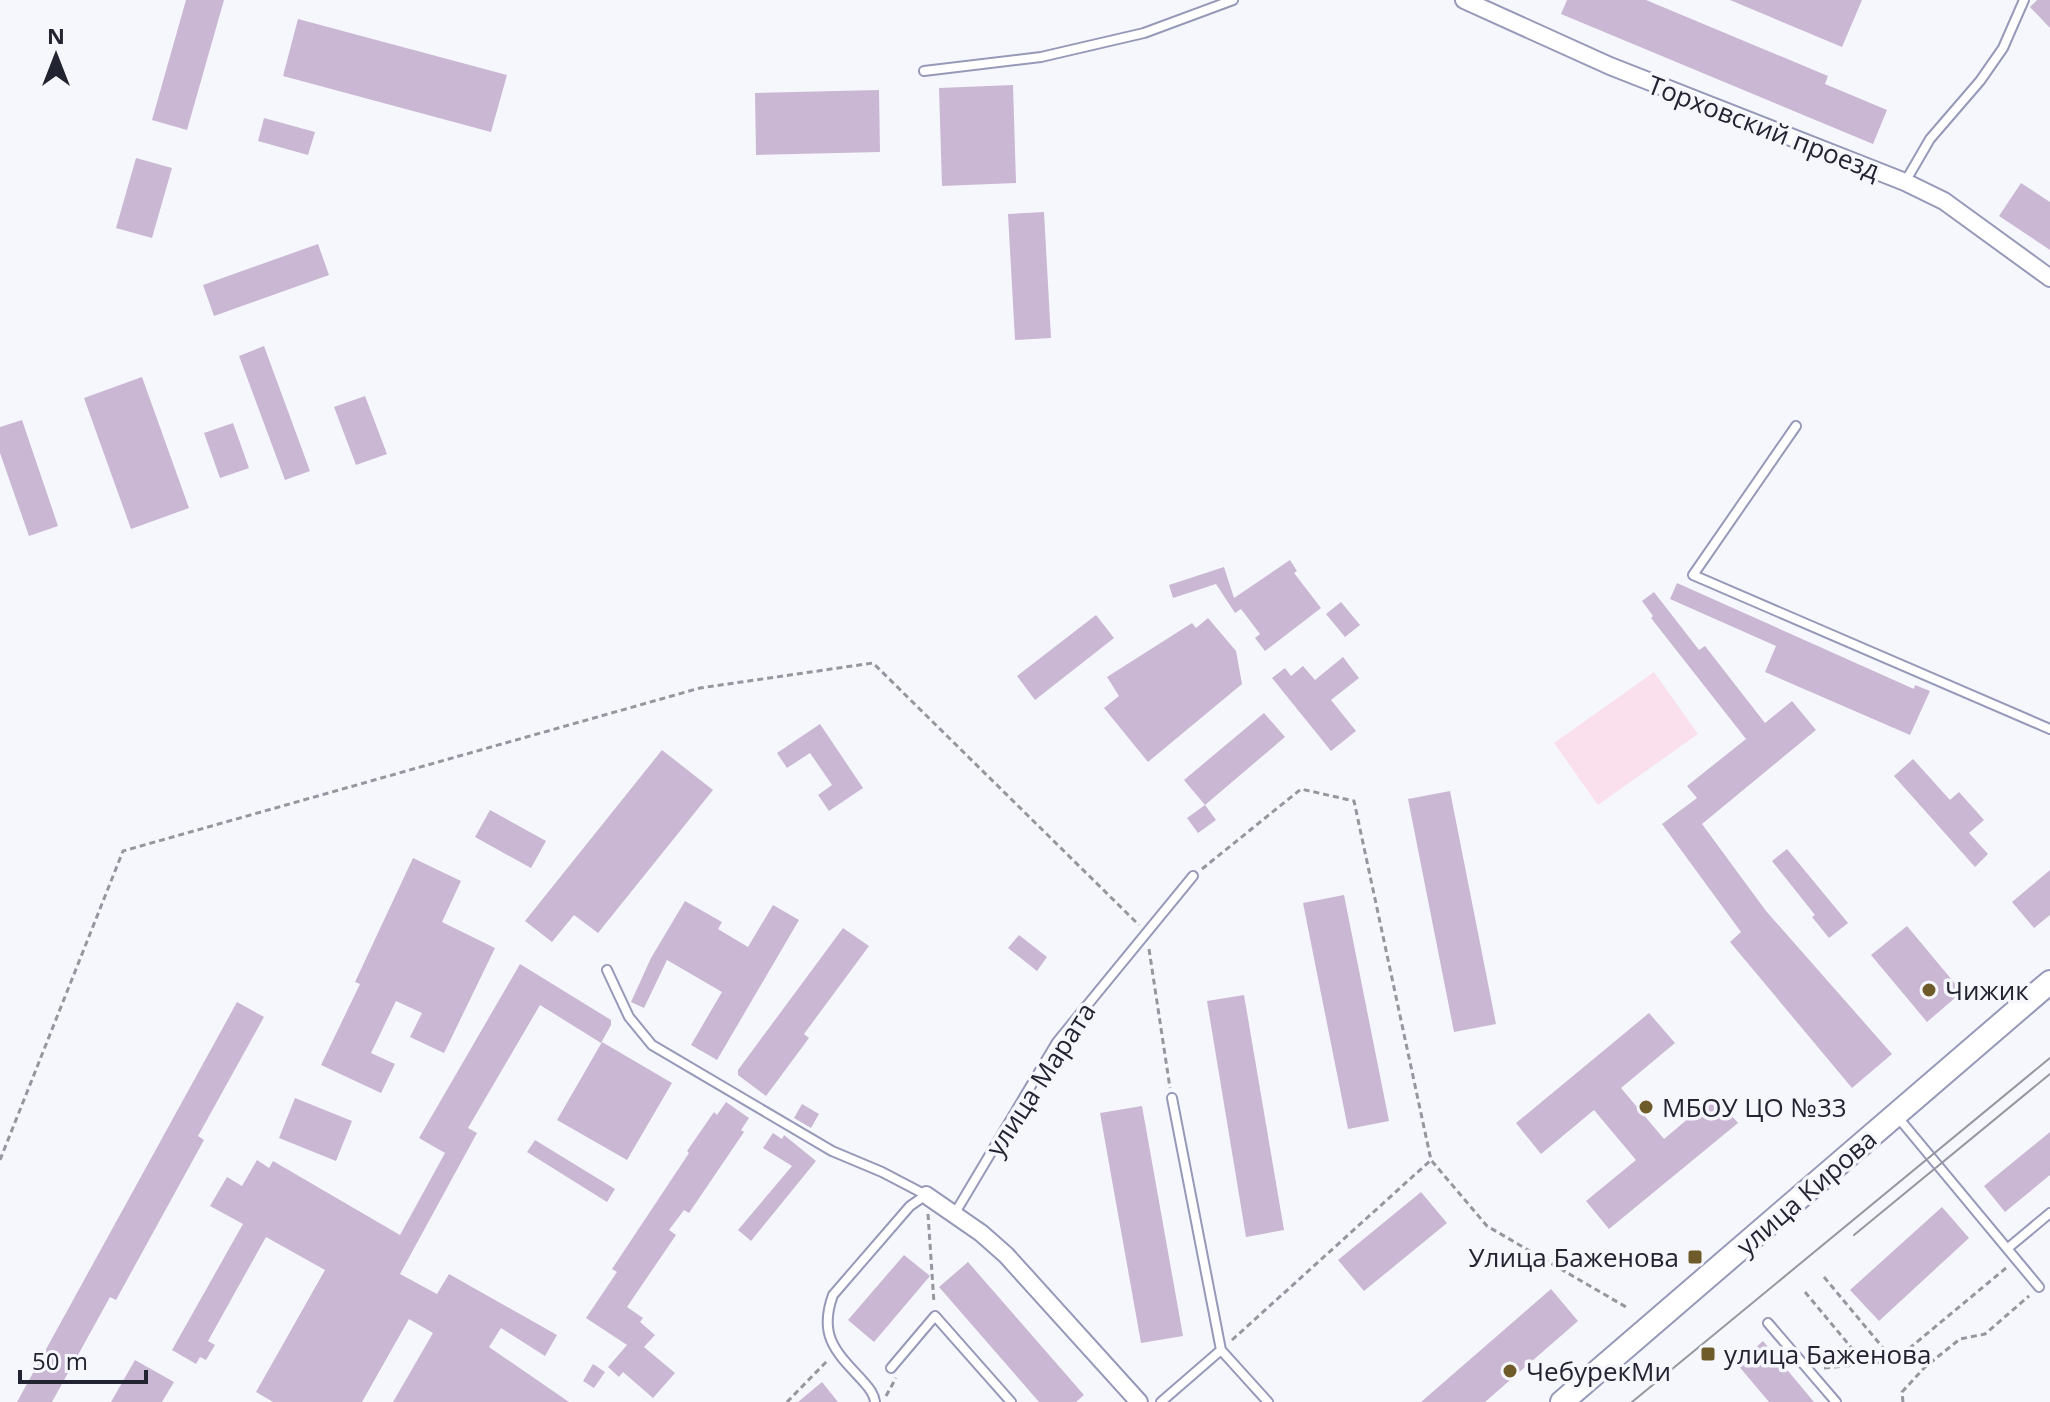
<svg xmlns="http://www.w3.org/2000/svg" width="2050" height="1402" font-family="'Open Sans',sans-serif">
  <style>
    .green { fill: #fae0ec }
    .building { fill: #cab7d4 }
    .lines { fill: none; stroke-linecap: round; stroke-linejoin: round }
    .service-casing { stroke: #9699b8; stroke-width: 12 }
    .minor-casing { stroke: #9699b8; stroke-width: 20 }
    .tertiary-casing { stroke: #9699b8; stroke-width: 26 }
    .path { stroke: #95969f; stroke-width: 3; stroke-dasharray: 6 4; stroke-linecap: butt }
    .service { stroke: #fff; stroke-width: 8 }
    .minor { stroke: #fff; stroke-width: 16 }
    .tertiary { stroke: #fff; stroke-width: 22 }
    .tram { stroke: #9697a0; stroke-width: 2 }
    .poi-dot { fill: #6e5b29; stroke: #f6f7fd; stroke-width: 3 }
    .labels { text-anchor: middle; dominant-baseline: central; stroke-width: 7; stroke-linejoin: round; paint-order: stroke }
    .street-label { font-size: 26px; fill: #232431; stroke: #f6f7fd }
    .poi-label { font-size: 26px; fill: #232431; stroke: #f6f7fd; text-anchor: start }
  </style>
  <rect width="100%" height="100%" fill="#f6f7fd"/>
  <path class="green" d="M1654 672 1698 734 1598 805 1554 743Z"/>
  <path class="building" d="M186 0H224L187 130 152 120Z
    M1567 0H1646L1828 76 1825 84 1887 110 1873 144 1561 14Z
    M1730 0H1862L1842 47Z
    M2037 0H2050V28L2030 7Z
    M298 19 507 75 491 132 283 76Z
    M1013 85 1016 183 942 186 939 88Z
    M879 90 880 152 756 155 755 93Z
    M264 118 315 132 308 155 258 141Z
    M136 158 172 168 152 238 116 228Z
    M2021 183 2050 202V250L1999 216Z
    M1044 212 1051 338 1015 340 1008 214Z
    M318 244 329 275 214 316 203 285Z
    M264 346 310 471 285 480 239 356Z
    M142 377 189 508 131 529 84 398Z
    M365 396 387 454 356 465 334 407Z
    M22 420 58 526 29 536 0 453V427Z
    M233 423 249 468 220 478 204 433Z
    M1290 560 1297 571 1294 573 1321 608 1265 651 1255 638 1260 634 1241 609 1235 613 1216 584 1173 598 1169 585 1224 567 1234 598Z
    M1677 583 1914 689 1915 685 1930 691 1910 735 1765 672 1776 646 1670 599Z
    M1654 592 1699 650 1705 646 1765 723 1792 701 1816 730 1702 824 1766 911 1892 1054 1852 1088 1730 942 1741 932 1662 824 1697 798 1687 786 1746 739 1651 618 1653 616 1642 601Z
    M1341 602 1360 625 1345 637 1326 614Z
    M1096 615 1114 638 1035 700 1017 676Z
    M1208 618 1236 651 1242 684 1148 762 1104 708 1119 696 1107 677 1192 623 1196 628Z
    M1343 657 1359 678 1331 700 1356 731 1331 751 1272 678 1285 668 1291 676 1303 666 1315 680Z
    M1264 713 1285 737 1205 805 1184 780Z
    M820 724 863 788 829 811 818 795 832 785 810 753 787 768 777 753Z
    M662 750 713 790 598 933 574 915 552 942 525 921Z
    M1913 759 1950 800 1959 792 1984 820 1969 833 1988 854 1975 867 1894 776Z
    M1450 791 1496 1024 1454 1032 1408 799Z
    M1205 805 1216 820 1198 833 1187 818Z
    M490 810 546 841 531 868 475 837Z
    M1787 849 1848 923 1829 938 1812 917 1815 915 1772 861Z
    M413 858 461 881 442 922 495 948 444 1053 410 1037 422 1013 396 1001 371 1053 395 1064 381 1093 321 1065 360 984 355 982Z
    M2050 870V915L2034 928 2012 902Z
    M1344 895 1389 1121 1348 1129 1303 903Z
    M685 901 722 922 718 929 748 947 773 905 799 920 717 1060 691 1045 722 992 667 960 644 1008 631 1002 651 958Z
    M1907 926 1962 992 1927 1022 1871 955Z
    M843 928 869 946 804 1034 809 1038 766 1096 738 1075V1070Z
    M1019 935 1047 957 1037 971 1008 948Z
    M520 964 611 1020V1025L601 1043 540 1005 468 1128 477 1133 400 1274 437 1294 449 1274 557 1335 545 1356 501 1328 489 1347 569 1402H393L433 1333 409 1319 362 1402H273L256 1392 325 1270 266 1237 208 1341 215 1345 206 1360 200 1357 196 1364 172 1350 243 1224 210 1206 227 1177 242 1186 257 1160 269 1168 273 1161 400 1235 445 1153 419 1138Z
    M1244 995 1284 1230 1246 1237 1207 1001Z
    M237 1002 264 1017 198 1136 204 1140 116 1300 110 1297 52 1402H17Z
    M1649 1013 1675 1043 1621 1088 1664 1139 1715 1096 1738 1123 1609 1229 1586 1201 1636 1160 1594 1110 1541 1154 1516 1123Z
    M602 1042 672 1083 627 1160 557 1120Z
    M295 1098 352 1121 336 1161 279 1138Z
    M726 1102 749 1118 741 1130 744 1132 689 1213 684 1210 669 1230 676 1235 627 1307 643 1318 640 1322 655 1335 644 1347 675 1373 653 1398 623 1372 619 1377 608 1367 627 1345 586 1318 617 1272 612 1269 689 1153 687 1151 714 1112 717 1115Z
    M802 1104 819 1114 811 1128 794 1118Z
    M1142 1106 1183 1336 1141 1343 1100 1113Z
    M2050 1132V1175L2005 1212 1984 1186Z
    M773 1133 782 1139 784 1135 816 1161 751 1241 738 1230 792 1166 763 1148Z
    M535 1140 615 1189 607 1202 527 1152Z
    M1421 1192 1447 1223 1364 1291 1338 1260Z
    M1942 1207 1969 1238 1879 1321 1850 1290Z
    M904 1255 930 1276 874 1342 848 1320Z
    M968 1262 1084 1395 1076 1402H1039L939 1287Z
    M1551 1289 1578 1321 1485 1402H1421Z
    M1763 1341 1814 1402H1769L1737 1364Z
    M135 1360 174 1382 162 1402H111Z
    M593 1364 605 1372 594 1388 583 1381Z
    M822 1382 838 1402H798Z"/>
  <g class="lines">
    <g class="service-casing">
      <path id="service" d="M924 71 1041 57 1144 33 1233 0
        M1905 182 1930 139 1980 81 2003 48 2024 0
        M1796 426 1693 575 2050 729
        M607 970 629 1017 652 1045 832 1151 882 1172 926 1195 910 1206 833 1295C818 1336 836 1352 862 1380 868 1387 874 1393 875 1402
        M1172 1098 1221 1350 1268 1402
        M1896 1115 2039 1287
        M955 1213 1057 1042 1193 876
        M2008 1248 2050 1213
        M1768 1323 1836 1402
        M891 1368 935 1316 1011 1402
        M1161 1402 1221 1350"/>
    </g>
    <g class="minor-casing">
      <path id="minor" d="M1464 0 1610 66 1905 182 1944 201 2050 278
        M926 1195 981 1233 1006 1255 1139 1402"/>
    </g>
    <g class="tertiary-casing">
      <path id="tertiary" d="M1562 1402 2050 982"/>
    </g>
    <path class="path" d="M1202 869 1301 789 1354 801 1431 1160 1487 1226 1626 1307
      M1149 949 1170 1088
      M0 1160 123 851 700 688 873 663 1139 925
      M928 1214 934 1303
      M1824 1277 1894 1361
      M1805 1292 1865 1364
      M1232 1340 1431 1160
      M1824 1368 1894 1361 2006 1268
      M886 1396 896 1378
      M787 1402 828 1360
      M1903 1402 1902 1392 1925 1367 1960 1339 1985 1334 2029 1296"/>
    <use href="#service" class="service"/>
    <use href="#minor" class="minor"/>
    <use href="#tertiary" class="tertiary"/>
    <path class="tram" d="M1854 1235 2050 1074
      M1632 1402 2050 1058"/>
  </g>
  <g class="poi-dot">
    <circle cx="1929" cy="990" r="8"/>
    <circle cx="1646" cy="1107" r="8"/>
    <rect x="1687" y="1249" width="16" height="16" rx="4"/>
    <rect x="1700" y="1346" width="16" height="16" rx="4"/>
    <circle cx="1510" cy="1371" r="8"/>
  </g>
  <g class="labels">
    <g class="street-label">
      <text transform="translate(1764 127) rotate(21)">Торховский проезд</text>
      <text transform="translate(1040 1079) rotate(-57)">улица Марата</text>
      <text transform="translate(1806 1192) rotate(-41)">улица Кирова</text>
    </g>
    <g class="poi-label">
      <text x="1945" y="990">Чижик</text>
      <text x="1662" y="1107">МБОУ ЦО №33</text>
      <text x="1679" y="1257" text-anchor="end">Улица Баженова</text>
      <text x="1724" y="1354">улица Баженова</text>
      <text x="1526" y="1371">ЧебурекМи</text>
    </g>
  </g>
  <g transform="translate(56 56)" stroke="#f6f7fd" stroke-width="6" paint-order="stroke">
  <path d="M0-6L14 30L0 20L-14 30Z" fill="#232431"/>
  <text y="-12" font-size="22" font-weight="bold" text-anchor="middle" fill="#232431">N</text>
  </g>
  <path d="M20 1370v12h126v-12" fill="none" stroke="#232431" stroke-width="4"/>
  <text x="32" y="1370" font-size="24" fill="#232431" stroke="#f6f7fd" stroke-width="6" paint-order="stroke">50 m</text>
</svg>
